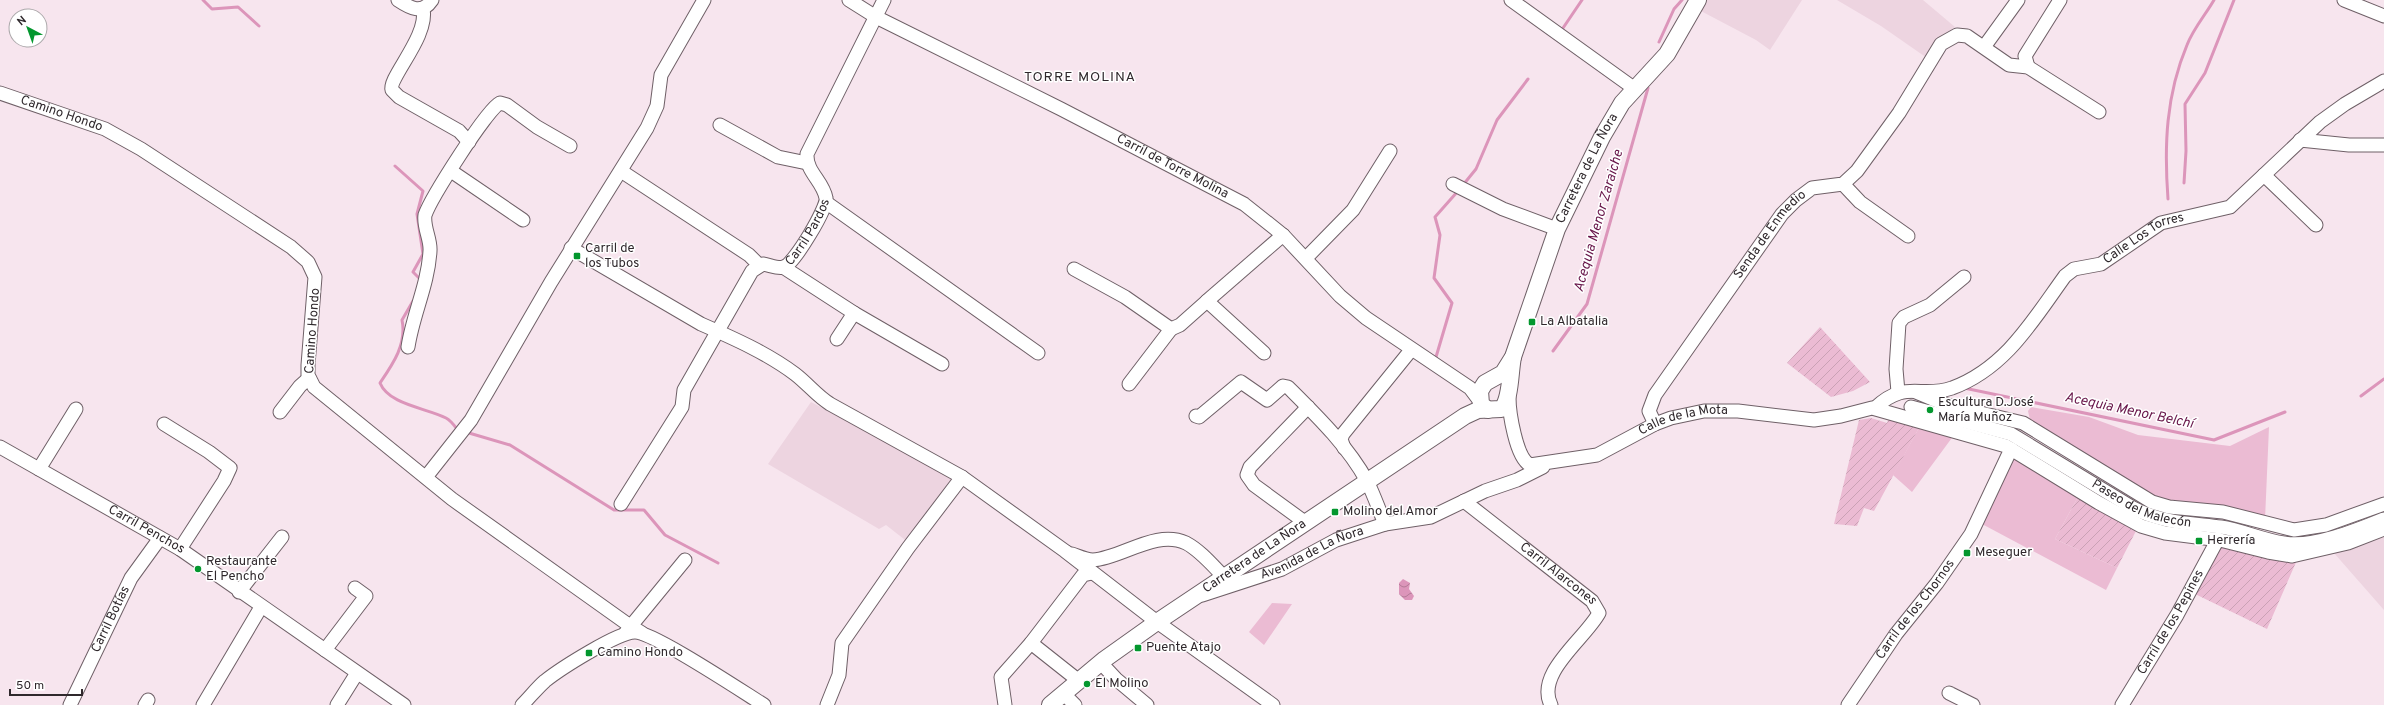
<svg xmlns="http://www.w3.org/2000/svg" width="2384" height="705" font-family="Overpass,sans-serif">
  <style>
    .built { fill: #edd4e0 }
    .green { fill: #ebbbd3 }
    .garden { fill: url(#garden-furrows) }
    .water { fill: url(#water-waves) }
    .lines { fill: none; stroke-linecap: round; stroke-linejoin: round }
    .stream { stroke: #dc95ba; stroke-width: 3 }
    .minor-casing { stroke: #6f6067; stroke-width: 15 }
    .major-casing { stroke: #6f6067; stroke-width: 18 }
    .minor { stroke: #fff; stroke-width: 13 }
    .major { stroke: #fff; stroke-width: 16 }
    .poi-dot { fill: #03972e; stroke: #fff; stroke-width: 1.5 }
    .labels { text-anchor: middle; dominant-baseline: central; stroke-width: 3; stroke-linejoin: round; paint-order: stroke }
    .street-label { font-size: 13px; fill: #2f282c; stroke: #fff }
    .poi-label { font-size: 13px; fill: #2f282c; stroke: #fff; text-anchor: start }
    .neighbourhood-label { font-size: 14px; letter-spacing: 1px; fill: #2f282c; stroke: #fff }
    .water-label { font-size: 14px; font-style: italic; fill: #68164a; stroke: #fff }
  </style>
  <defs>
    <pattern id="garden-furrows" width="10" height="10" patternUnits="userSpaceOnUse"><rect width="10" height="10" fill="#ebbbd3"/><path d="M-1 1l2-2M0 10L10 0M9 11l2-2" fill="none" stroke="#caa1b5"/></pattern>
    <pattern id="water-waves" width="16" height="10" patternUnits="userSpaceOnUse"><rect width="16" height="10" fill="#dc95ba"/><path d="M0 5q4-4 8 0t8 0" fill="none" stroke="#b37a97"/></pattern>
  </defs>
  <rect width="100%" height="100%" fill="#f7e5ee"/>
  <path class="built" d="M1706 0H1802L1770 50 1756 40 1699 10Z
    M1837 0H1923L1955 27 1941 36 1927 58 1881 26Z
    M811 402 950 475 952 483 909 543 886 525 879 529 768 464Z
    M2384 537V610L2334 553Z"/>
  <path class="green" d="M2031 407 2089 417 2138 435 2230 446 2269 427 2265 520 2170 504 2153 498 2030 420 2028 411Z
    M1920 426 1954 435 1912 492 1893 475Z
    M2013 459 2019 460 2079 495 2055 539 2117 568 2106 590 1982 524Z
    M1272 603 1292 604 1264 645 1249 632Z"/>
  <path class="garden" d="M1820 327 1870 382 1853 391 1831 397 1787 363Z
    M1889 417 1920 426 1874 511 1864 508 1857 526 1834 524 1859 420 1871 418 1887 423Z
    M2079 495 2138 527 2117 568 2055 539Z
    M2220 544 2297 560 2267 629 2193 593Z"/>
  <path class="water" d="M1403 579 1410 583 1409 589 1414 596 1412 600H1405L1399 594V583Z"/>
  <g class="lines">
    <path class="stream" d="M203 0 212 9 238 7 259 26
      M1561 31 1582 0
      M1659 42 1674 9 1682 0
      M395 166 423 191 417 214 423 254 413 272 421 280
      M2184 183 2186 151 2185 104 2205 73 2234 0
      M1463 185 1476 169 1497 120 1528 79
      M2168 199C2164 145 2166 95 2187 45 2193 29 2206 14 2214 0
      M413 301 402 320C407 344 393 364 380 383 389 405 427 408 446 418 450 420 454 425 457 429
      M1553 351 1587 304 1648 88
      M1436 357 1452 303 1434 278 1440 235 1435 217 1458 191
      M1964 388 2214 440 2285 412
      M2361 396 2384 379
      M469 433 510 445 614 510H644L665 535 718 563"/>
    <g class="minor-casing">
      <g id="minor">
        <path d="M398 0C410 8 422 15 432 0"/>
        <path id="s1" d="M849 0 876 17 1061 109 1244 204 1283 235 1340 296 1366 318 1470 388 1479 400"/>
        <path d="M1511 0 1635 89"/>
        <path d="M2344 0 2384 16"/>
        <path d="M423 9C429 36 388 78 392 90L399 97 459 131 469 142"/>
        <path d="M1984 47 2018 0"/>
        <path d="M2028 67 2025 56 2060 0"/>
        <path id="s2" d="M0 93 105 129 141 149 291 247 308 262 315 277 308 365V375L314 387 452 499 626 623 642 633"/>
        <path d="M720 125 778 157 807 163"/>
        <path d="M2300 140 2349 145H2384"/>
        <path d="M451 171 523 220"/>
        <path d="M621 171 749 255 759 265"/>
        <path d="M2264 175 2316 225"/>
        <path d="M1453 184 1503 209 1557 229"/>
        <path d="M1843 184 1860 202 1908 236"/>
        <path d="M827 203 1038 353"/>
        <path d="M571 248 701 324C733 338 767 353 795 374 808 384 817 396 830 404L962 477 1065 551 1157 622 1273 705"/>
        <path d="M1306 258 1353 210 1390 151"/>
        <path d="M783 267 854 313 837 339"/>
        <path d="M1074 269 1125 297 1171 329 1129 384"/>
        <path d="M1207 301 1283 235"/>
        <path d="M854 313 942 364"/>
        <path d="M1171 329 1180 325 1207 301 1264 353"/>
        <path d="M408 347C413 314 428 285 430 251 431 239 423 227 425 215 431 198 487 109 500 103L507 105 537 127 570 146"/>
        <path d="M1898 392 1896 369 1899 323 1904 317 1930 305 1964 277"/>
        <path d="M1916 392 1947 405 2023 423 2152 502 2169 507 2223 512 2294 530 2326 525 2384 504"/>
        <path id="s3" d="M1509 397C1509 412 1516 458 1530 465L1597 455 1655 424 1671 418 1704 411H1738L1814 420 1841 416 1872 408 2006 446 2099 503 2141 526 2165 533 2220 540 2268 552 2292 556 2348 543 2384 529"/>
        <path id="s4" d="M1911 407 2011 434 2133 508C2162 523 2190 523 2221 527 2242 530 2262 540 2284 543 2313 548 2357 530 2384 519"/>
        <path id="s5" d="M1875 408C1906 379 1920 399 1952 388 2006 368 2033 320 2065 276L2074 269 2101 264 2161 223 2230 207 2320 122 2345 104 2384 81"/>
        <path d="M280 412 300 386 309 378"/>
        <path d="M1196 416 1199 417 1241 382 1267 400 1283 386 1288 387C1317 416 1347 445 1367 481 1374 495 1379 510 1385 524"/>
        <path d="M164 424 209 452 230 468 224 481 180 549"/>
        <path id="s6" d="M1655 424 1649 411 1655 395 1782 214 1796 200 1812 188 1843 184 1857 171 1899 113 1941 44 1957 35 1967 36 2009 65 2028 67 2099 112"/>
        <path id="s7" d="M0 447 180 549 404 705"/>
        <path d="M1344 448 1341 439 1343 434 1411 350"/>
        <path d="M39 469 76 409"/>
        <path d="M426 477 471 420 551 282 647 128 657 106 661 75 704 0"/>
        <path id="s8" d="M1464 501 1592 601 1599 613C1585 639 1535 673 1551 705"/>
        <path id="s9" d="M621 504 682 407 684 390 752 271 763 264C770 265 778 269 784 267 794 264 828 207 826 198 823 181 806 172 807 154L884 0"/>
        <path d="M1306 523 1254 485 1247 475 1250 467 1308 407"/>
        <path d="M1072 554C1078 556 1086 560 1093 560 1122 558 1156 529 1186 543 1201 551 1213 566 1225 578"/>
        <path d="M239 592 282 537"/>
        <path id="s10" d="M1202 595 1282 569 1336 540 1385 524 1431 517 1485 491 1517 480 1543 467"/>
        <path d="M626 632 685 560"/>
        <path d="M1031 643 1079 681"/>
        <path d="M325 650 366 596 355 588"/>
        <path d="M1101 663 1116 679 1147 705"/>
        <path d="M1949 693 1973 705"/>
        <path d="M1064 694 1075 705"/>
        <path id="s11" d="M70 705 131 578 160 538"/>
        <path d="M145 705 148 700"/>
        <path d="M203 705 261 607"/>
        <path d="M337 705 357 673"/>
        <path d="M522 705C530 697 537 688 545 681 560 669 618 632 635 632 653 632 743 692 764 705"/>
        <path d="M827 705 839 675 842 643 908 548 962 477"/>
        <path d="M1005 705 1001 677 1031 643 1083 575 1092 573"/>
        <path id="s12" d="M1848 705 1896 634 1937 583 1971 534 2011 449"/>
        <path id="s13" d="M2122 705 2177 615 2218 539"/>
      </g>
    </g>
    <g class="major-casing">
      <g id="major">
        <path id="s14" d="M1488 410 1481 404 1480 391 1485 383 1503 373 1513 357 1557 229 1602 137 1622 103 1667 54 1698 0"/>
        <path id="s15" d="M1050 705 1105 659 1157 622 1465 416 1478 410 1501 409C1511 401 1510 371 1513 357"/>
      </g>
    </g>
    <use href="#minor" class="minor"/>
    <use href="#major" class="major"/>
  </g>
  <g class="poi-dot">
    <rect x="573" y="252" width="8" height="8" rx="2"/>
    <rect x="1528" y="318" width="8" height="8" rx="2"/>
    <circle cx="1930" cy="410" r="4"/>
    <rect x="1331" y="508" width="8" height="8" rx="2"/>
    <rect x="2195" y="537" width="8" height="8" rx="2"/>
    <rect x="1963" y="549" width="8" height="8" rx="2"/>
    <circle cx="198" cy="569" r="4"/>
    <rect x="1134" y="644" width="8" height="8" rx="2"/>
    <rect x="585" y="649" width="8" height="8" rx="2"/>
    <circle cx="1087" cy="684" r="4"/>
  </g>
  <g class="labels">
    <g class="street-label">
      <text stroke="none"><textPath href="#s2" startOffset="65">Camino Hondo</textPath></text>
      <text stroke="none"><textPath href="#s1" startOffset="364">Carril de Torre Molina</textPath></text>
      <text stroke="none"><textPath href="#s14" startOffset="274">Carretera de La Ñora</textPath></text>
      <text stroke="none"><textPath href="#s9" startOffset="346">Carril Pardos</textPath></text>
      <text stroke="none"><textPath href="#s6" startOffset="229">Senda de Enmedio</textPath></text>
      <text stroke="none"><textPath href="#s5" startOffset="333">Calle Los Torres</textPath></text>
      <text transform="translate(313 331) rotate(-86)">Camino Hondo</text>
      <text stroke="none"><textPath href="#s3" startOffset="235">Calle de la Mota</textPath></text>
      <text stroke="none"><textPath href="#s4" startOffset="253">Paseo del Malecón</textPath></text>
      <text stroke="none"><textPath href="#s7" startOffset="168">Carril Penchos</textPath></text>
      <text stroke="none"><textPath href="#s10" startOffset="118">Avenida de La Ñora</textPath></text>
      <text stroke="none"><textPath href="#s15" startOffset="253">Carretera de La Ñora</textPath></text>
      <text stroke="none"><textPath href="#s8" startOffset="119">Carril Alarcones</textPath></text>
      <text stroke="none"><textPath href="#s12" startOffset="117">Carril de los Chornos</textPath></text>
      <text stroke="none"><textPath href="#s11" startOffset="95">Carril Botías</textPath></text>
      <text stroke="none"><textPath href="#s13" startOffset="96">Carril de los Pepines</textPath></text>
    </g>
    <g class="poi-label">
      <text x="585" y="249">Carril de<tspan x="585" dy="15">los Tubos</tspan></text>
      <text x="1540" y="322">La Albatalia</text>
      <text x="1938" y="403">Escultura D.José<tspan x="1938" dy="15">María Muñoz</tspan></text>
      <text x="1343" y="512">Molino del Amor</text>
      <text x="2207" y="541">Herrería</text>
      <text x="1975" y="553">Meseguer</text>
      <text x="206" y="562">Restaurante<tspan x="206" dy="15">El Pencho</tspan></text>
      <text x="1146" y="648">Puente Atajo</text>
      <text x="597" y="653">Camino Hondo</text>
      <text x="1095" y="684">El Molino</text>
    </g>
    <g class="neighbourhood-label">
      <text x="1080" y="77">TORRE MOLINA</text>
    </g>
    <g class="water-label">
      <text transform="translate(1599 221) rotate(-74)">Acequia Menor Zaraiche</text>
      <text transform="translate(2129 411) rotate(12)">Acequia Menor Belchí</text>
    </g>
  </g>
  <g transform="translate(28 28) rotate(319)"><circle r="19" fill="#ffffff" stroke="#aca9ab"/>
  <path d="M0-3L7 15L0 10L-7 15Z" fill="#03972e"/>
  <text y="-6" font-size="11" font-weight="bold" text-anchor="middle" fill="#2f282c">N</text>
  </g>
  <path d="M10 689v6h72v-6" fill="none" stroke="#2f282c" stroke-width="2"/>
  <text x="16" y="689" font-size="12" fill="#2f282c" stroke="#ffffff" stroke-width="3" paint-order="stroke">50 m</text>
</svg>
